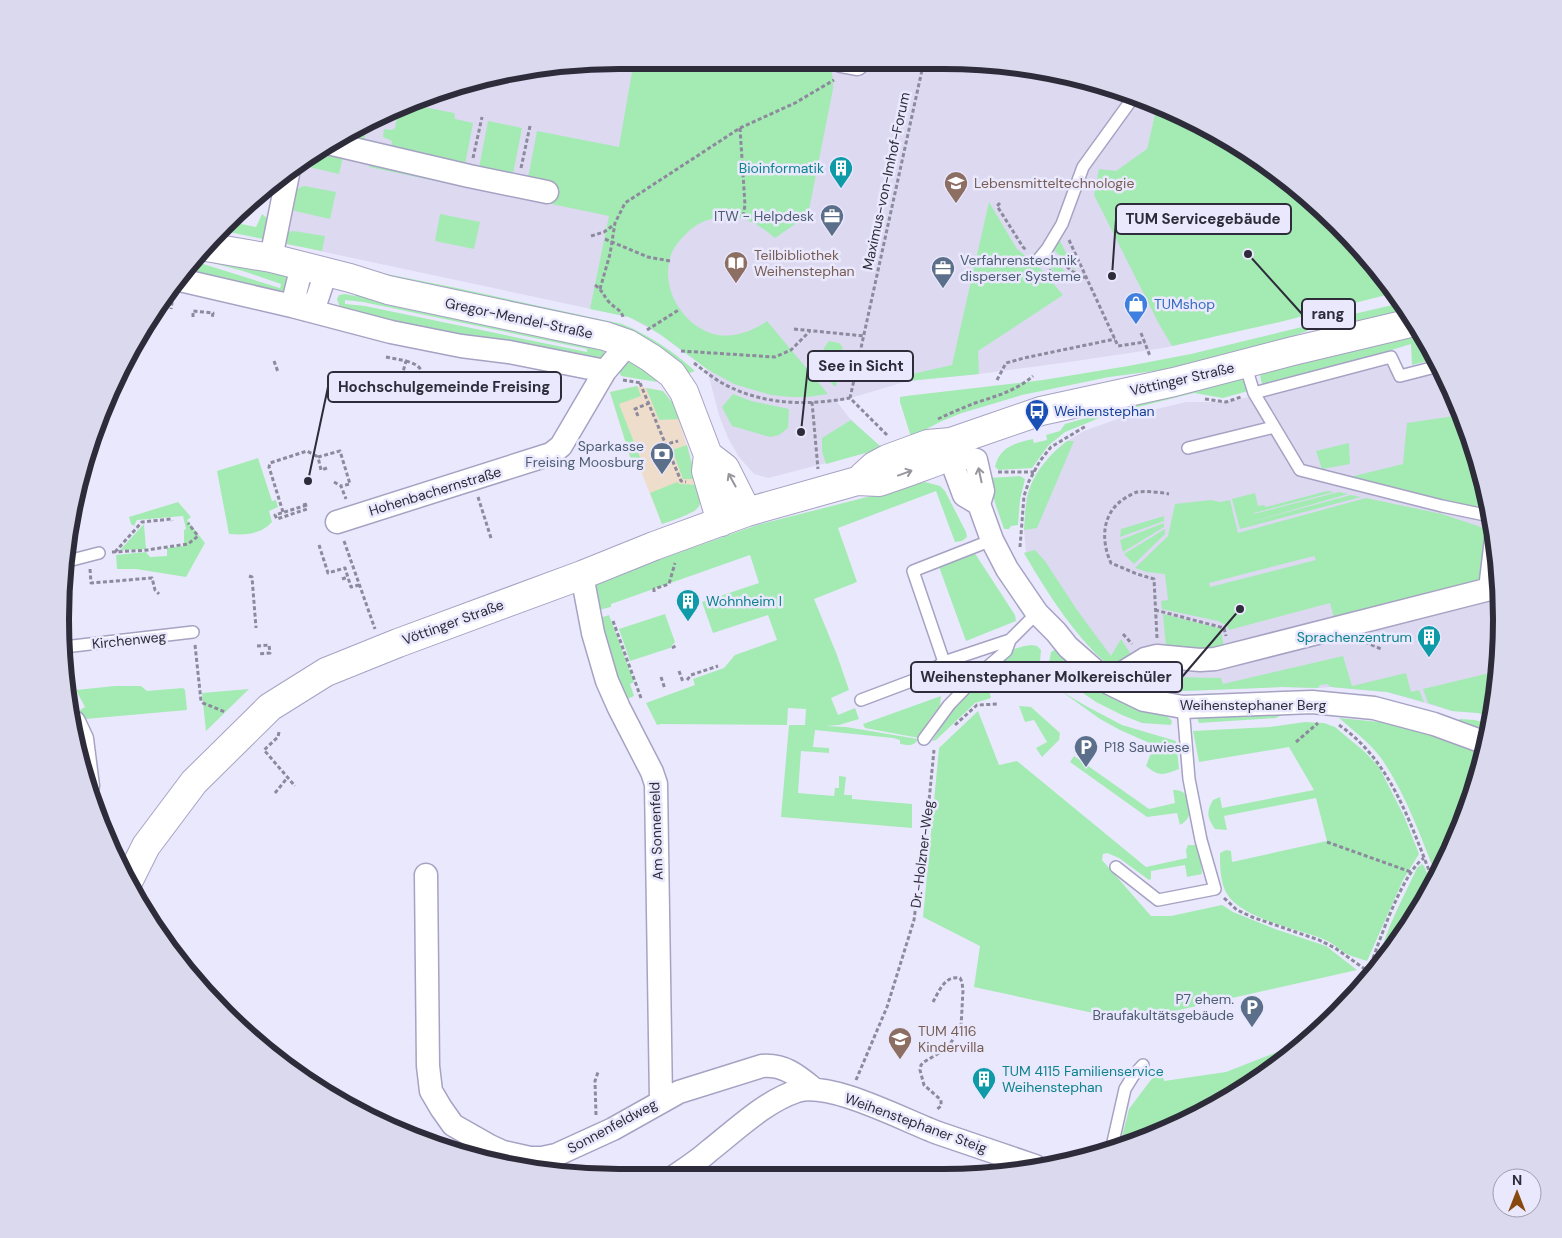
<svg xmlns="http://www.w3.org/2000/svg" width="1562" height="1238" font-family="'DM Sans',sans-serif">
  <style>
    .commercial { fill: #efddcc }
    .built { fill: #dcd9f1 }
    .green { fill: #a4ebb3; fill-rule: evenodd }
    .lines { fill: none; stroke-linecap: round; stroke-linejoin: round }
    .lane-casing { stroke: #a6a2c3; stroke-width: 14 }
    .street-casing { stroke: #a6a2c3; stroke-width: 25 }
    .secondary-casing { stroke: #a6a2c3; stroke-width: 30 }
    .path { stroke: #8c8a9c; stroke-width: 3; stroke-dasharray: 4 2.5; stroke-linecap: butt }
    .lane { stroke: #fff; stroke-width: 11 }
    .street { stroke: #fff; stroke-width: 22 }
    .secondary { stroke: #fff; stroke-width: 28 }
    .oneway { stroke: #96969c }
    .labels { text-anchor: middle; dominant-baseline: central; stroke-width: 5; stroke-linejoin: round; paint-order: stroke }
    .culture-label { font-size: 14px; fill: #0d838f; stroke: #eae8fd; text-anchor: end }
    .street-label { font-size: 14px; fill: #2e2c3a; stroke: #eae8fd }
    .education-label { font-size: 14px; fill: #785e54; stroke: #eae8fd; text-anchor: start }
    .service-label { font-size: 14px; fill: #4e5e75; stroke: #eae8fd; text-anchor: end }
    .shop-label { font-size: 14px; fill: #366cbe; stroke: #eae8fd; text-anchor: start }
    .transit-label { font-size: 14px; fill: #164399; stroke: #eae8fd; text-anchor: start }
    .rim { fill: none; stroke: #2e2c3a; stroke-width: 6 }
    .leader { fill: none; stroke: #2e2c3a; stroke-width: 2 }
    .callout-dot { fill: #2e2c3a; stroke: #eae8fd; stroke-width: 2 }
    .callout { fill: #eae8fd; stroke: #2e2c3a; stroke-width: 2 }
    .callout-label { font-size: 15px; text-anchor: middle; font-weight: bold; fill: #2e2c3a }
  </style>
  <rect width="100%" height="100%" fill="#eae8fd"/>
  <path class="commercial" d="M637 386 663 391 675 406 701 495 700 504 695 511 662 524 637 461 632 463 610 392Z"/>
  <path class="built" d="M619 60 979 61 1123 90 1157 105 1147 149 1213 337 1163 348 1069 362 979 374 908 381 837 402 851 420 880 446 869 452 768 478 754 474 739 457 728 438 719 415 707 369 661 335 629 317 287 244V237L301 164 319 151 370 162 339 135 474 79Z
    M1390 365 1401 373 1440 368 1472 439 1491 519 1488 534 1483 570 1499 601 1501 655 1491 717 1478 713 1452 711 1387 692 1361 690 1331 687 1318 688 1282 687 1184 691 1164 689 1159 685 1143 682 1115 670 1095 652 1068 619 1024 553 1026 552 1024 530 1026 500 1029 490 1039 471 1052 454 1067 441 1084 431 1123 417 1186 402H1224L1285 390Z
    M954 1166 1003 1172 980 1177H949Z"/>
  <path class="green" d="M634 60 805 61C828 66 834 62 833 89L808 215 775 238C754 221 743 214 716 218 703 220 693 226 684 236 679 241 673 248 671 255 660 287 681 324 713 334 732 339 752 332 767 321L828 394 807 397H791L771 395 734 384 707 369 661 335 647 326 629 317 590 309 609 216 518 197V193L528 178 537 131 619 147Z
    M413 105 454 113 455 119 473 123 465 165 390 153 392 141 383 137 384 129 392 130 395 128 398 111Z
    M1157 105 1222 135 1284 176 1363 250 1394 293 1280 322 1172 346 1159 324 1094 195 1099 169 1116 171 1147 149Z
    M488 121 522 128 513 174 479 168Z
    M358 127 366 130 364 142 339 135Z
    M330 155 343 157 339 174 309 167 308 165 319 158Z
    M370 162 513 192 512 197 369 167Z
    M304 186 336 192 330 219 295 211 292 208 296 189Z
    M989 202 1017 249 1040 268 1063 295 978 351 979 374 908 381V375L952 365Z
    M262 214 269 220 263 239 219 230 227 221 256 227Z
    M440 214 480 222 474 249 435 241Z
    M293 231 325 236 322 251 287 244V237L288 232Z
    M1060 241 1076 272 1053 249Z
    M200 254 281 273 290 280 287 289 283 293 187 272 194 262 200 263 280 288 281 284 243 271 197 259Z
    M1048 255 1066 272 1060 278 1044 260Z
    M361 269 452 287 622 324C649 335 673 351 695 371L683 375 520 309Z
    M356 293 602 346 605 356 597 362 341 310 337 299 339 295 345 294 355 296ZM345 300 363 302 587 349V352L365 306 345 304Z
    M1401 303 1406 310 1313 333 1324 321Z
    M1314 324 1307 331 1269 345 1162 370 1109 377 1022 395 962 413 942 421 911 437 900 402V397L906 396 1043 380 1128 366 1191 354Z
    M1421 330 1427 339 1436 359 1412 365 1411 344 1340 366 1263 385 1261 381 1260 373Z
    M829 341 839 343 842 346 843 350 836 386H834L821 371 824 348Z
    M630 361C639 364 652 373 657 382L621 376 619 371 625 363Z
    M1244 378 1248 391 1223 398 1194 393 1118 412 1097 419 1065 432 1048 446 1032 468 999 470 995 467C999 447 1015 443 1033 439L1034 443 1047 440 1046 435 1060 431 1065 424 1131 405Z
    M637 386 641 396 619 404 641 460 632 463 610 392Z
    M646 388 663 391 675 406 680 419 659 420Z
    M733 394 751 401 789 409 788 428 779 435 770 437 732 426 722 407Z
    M1461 415 1472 439 1489 511 1346 481V478L1403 464 1407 423Z
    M851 420 880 446 869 452 826 464 822 451V438Z
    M1067 441H1074L1037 528 1024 530C1025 520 1025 509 1027 499 1031 475 1049 455 1067 441Z
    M1349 443 1350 464 1322 469 1316 451Z
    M687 445 696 479H683L672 450Z
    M258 458 272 501 276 500 278 507 269 511 272 522C260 535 245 535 229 534L217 471Z
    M1020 476 1025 479 1020 500 1018 525 1011 526 1009 529H1004L995 503 989 478Z
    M677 482 680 484 698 485C700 492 702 499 699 506 696 513 671 521 662 524L650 493Z
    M925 482 940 486 945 491 966 532 967 537 962 541 955 542 936 491 838 528 857 582 814 599 837 655 849 690 831 698 838 715 855 708 859 719 839 725 826 726 846 727 918 739C914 747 908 745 900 744V740L893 738 815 730 813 747 829 748V753L801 751 798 793 834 796 835 788H839V776L846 777 844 795H852V799L912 804V828L781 817 789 725H805L806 709 788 708 787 725 661 724 657 725 646 703 695 685 693 679 724 668 735 655 777 640 768 615 713 633 702 602 759 583 750 555 611 604V607L595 611 592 587 641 566 757 525 875 495 899 487Z
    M1327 491 1334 492 1254 513V514L1339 492 1348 494 1247 523 1351 495 1361 497 1240 529 1232 499 1255 493 1258 506 1264 505 1266 507Z
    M1366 498 1442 514 1478 526 1487 530 1488 534 1480 579 1334 618 1330 603 1229 630 1226 625 1218 621 1162 609 1161 601 1168 600 1165 574 1147 572 1135 568 1168 536 1175 504 1211 500 1220 502 1230 500 1238 533ZM1314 556 1316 560 1210 587 1209 583Z
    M178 502 191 517 187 520 205 543 186 577 136 569H117L116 555 146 552 150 557 167 556V548L184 546V530L186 529 183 516 137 520 134 526 131 524 129 517Z
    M1164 516V521L1120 537 1121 529Z
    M1164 523V527L1123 552 1120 540Z
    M144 524 146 549 120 550Z
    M1165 529V534L1134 564 1124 554Z
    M1035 550 1045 561 1077 610 1111 656 1121 639 1132 656 1115 670C1080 645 1046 591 1024 553Z
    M974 552 1015 615 1016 621 966 641 938 564Z
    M665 614 675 642 670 648 630 661 619 629Z
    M1163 614 1222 629 1221 632 1224 646 1206 651 1166 647Z
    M609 615 634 682 630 684 634 696 623 701 597 619Z
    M1032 645 1037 646 1041 650 1040 662 1025 679 1016 666 987 682 991 698 975 703 936 740 932 741 954 708 1011 650 1024 646Z
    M1056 649C1071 666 1088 686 1108 696 1127 706 1148 711 1168 717L1172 721 1171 725 1142 723 1122 715 1096 702 1051 671 1049 663 1051 652Z
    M1343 656 1352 686 1406 673 1411 692 1419 690 1424 702 1387 692 1331 687 1327 684 1320 685 1318 688 1282 687 1184 691 1164 689 1159 685 1143 682 1141 680C1142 673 1148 671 1154 669L1159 670 1168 677 1221 678 1223 684Z
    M992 658 952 697C948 688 945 681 950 672Z
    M1498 671 1491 717 1478 713 1452 711 1428 703 1423 689Z
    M115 686H141L147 691 183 688 185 690 187 710 85 719 80 710 85 707 76 690Z
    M249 689 206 731 202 693Z
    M1061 691 1086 706 1122 725 1176 741 1179 769C1164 775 1159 777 1146 766L1154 745 1120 730 1100 719Z
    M941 696 940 706 929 720 919 738 865 728 863 724Z
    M1019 706 1031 707 1060 733 1059 740 1042 757 1036 748 1047 742 1034 720 1025 722Z
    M978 711 999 765 1017 761 1146 867 1187 858 1186 850 1188 845H1195L1200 847 1202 874 1187 877 1185 865 1151 871V879L1149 880 1119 858 1107 853 1103 854 1102 860 1151 916H1171L1222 905 1233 912 1275 929 1326 946 1357 970 1130 1021 974 987 980 946 923 917 939 748Z
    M1284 714 1276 718 1199 723 1197 718Z
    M1339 718 1380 722 1414 730 1485 754 1483 763 1444 866 1437 878C1421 837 1406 794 1381 758 1370 743 1354 731 1339 718Z
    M1460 719 1475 720 1489 724 1488 730 1461 722 1459 720Z
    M1305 722 1324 723 1335 727 1365 752 1379 767 1404 816 1419 854 1403 880 1367 961C1359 958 1348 956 1342 951 1335 946 1331 942 1323 939 1297 929 1241 918 1227 894 1220 883 1220 865 1220 853L1226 850 1231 851 1232 862 1327 841 1316 798 1224 816 1227 830 1215 829C1207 817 1206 812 1213 800L1220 797 1222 808 1314 790 1289 747 1199 762 1193 731 1270 727Z
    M1074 756 1149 809 1175 803 1173 790C1193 788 1197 817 1180 825L1177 813 1147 817 1070 762Z
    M1422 864 1424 866 1432 885 1387 959 1377 970C1383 933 1402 901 1417 868Z
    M1313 1038 1223 1103 1122 1148 1120 1144 1129 1109 1150 1081 1161 1069 1164 1081 1226 1072Z"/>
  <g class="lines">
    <g class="lane-casing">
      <path id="lane" d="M1038 260 1047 249 1062 224 1083 167 1135 95
        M1245 364 1254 393 1300 470 1442 506 1490 516
        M1254 393 1391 357 1400 376 1439 366
        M1188 448 1274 427
        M992 540 913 571 944 662 1010 640 1037 613
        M68 561 99 553
        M64 647 193 632
        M861 700 922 677 944 662
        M924 739 949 705 978 675 1006 651 1010 640
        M1116 867 1158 900 1215 889 1201 840 1189 779 1183 707
        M1111 1151 1125 1089 1133 1076 1143 1065"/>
    </g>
    <g class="street-casing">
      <path id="street" d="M841 61 857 64 858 61
        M328 143 469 176 547 192
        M271 258 288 174
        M180 280 292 306 391 332 461 346 509 352 605 371
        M292 306 302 266
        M307 310 317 299 326 272
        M961 456 976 460 983 491 979 504 992 540 1007 569 1037 613 1056 632 1068 647 1109 683 1144 700 1183 707 1312 702 1374 708 1434 724 1486 743
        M961 456 954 468 964 495 979 504
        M337 522 551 454 561 446 605 371 628 344
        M582 575 593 633 607 681 619 708 652 772 656 784 661 1101
        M1109 683 1119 675 1145 659 1157 656 1200 660 1215 659 1490 589 1496 539
        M74 722 82 739 88 786
        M426 875 428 1066 431 1091 441 1108 453 1125 490 1146 503 1152 530 1158H542L556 1155 613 1129 679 1092 762 1066C784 1064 798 1076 814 1089
        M672 1178C685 1169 698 1161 709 1151 736 1130 764 1102 797 1091 831 1081 903 1120 938 1133 970 1144 1003 1155 1035 1166"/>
    </g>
    <g class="secondary-casing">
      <path id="secondary" d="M206 247 271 258 350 278 388 290 605 336 628 344 651 358 672 374 684 392 708 455 706 471 721 522
        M708 455 725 468 747 512
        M863 476 874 466 887 459 928 444 951 442 1041 411 1174 382 1293 351 1415 322
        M128 882 146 846 194 782 270 707 326 672 398 643 582 575 654 546 747 512 857 481 879 482 908 472 938 461 951 442"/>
    </g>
    <path class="path" d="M740 128 745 205 743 217
      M473 158 482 117
      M521 168 530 126
      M1000 203 997 206 1023 247 1027 251
      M591 236 604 232 615 224
      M605 239 648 257 670 261
      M1069 240 1118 346 1145 342
      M1057 258 1073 272 1084 276
      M1049 270 1063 282 1086 277
      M595 285C602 290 604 296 609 302 614 308 621 309 623 317
      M600 289 610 254 615 223 625 203 740 128 795 103 834 80
      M164 302 172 303 171 309
      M193 317V311L213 313 212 319
      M794 329 864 336
      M647 330 680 309
      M1141 333 1150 356
      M681 351 775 357 791 350 810 331
      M386 357 406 361 403 372
      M274 361 278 372
      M406 361C413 363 422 366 422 375
      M694 363C703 370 712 377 722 383 762 405 806 406 850 398
      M623 380 641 383
      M997 380 1006 363 1024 358 1115 339
      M640 383 681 481 686 482
      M1205 399 1226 402 1241 397
      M812 402 818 469
      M638 416 635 409 649 403
      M938 419C950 413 963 408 975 403 996 396 1016 391 1033 376
      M887 435 850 398 924 61
      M663 445 678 441
      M327 468 321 470 318 457 340 451 350 484 341 486 346 499
      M998 472H1034
      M334 482 341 486
      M478 497 491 538
      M305 503 307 509 277 519 275 515 304 506Z
      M283 512 269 467 270 463 307 451 318 457
      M344 541 375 629
      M319 545 328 573 345 568 351 587 359 585
      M1020 547 1024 496 1029 481 1040 461 1051 447 1086 426
      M112 552 150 550 153 549 188 544 198 536 188 523
      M115 552 142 522 171 519 172 521
      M90 569 91 583 152 578 155 590 159 594
      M249 576 252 577 256 628
      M342 579 348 577
      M654 592V589L669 584 675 563
      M1155 610 1224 628 1226 636
      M613 621 641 698
      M1123 634 1132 644
      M1157 638 1154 579 1137 574 1111 563C1100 539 1102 511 1127 497 1130 495 1134 493 1137 492 1148 491 1159 492 1169 494
      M1365 642 1381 649
      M195 645 201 701 203 703 225 712
      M257 646 269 645 270 653 258 654
      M672 648 677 645
      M679 671 683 682
      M661 677 665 689
      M687 680 691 675 718 666
      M955 725 977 705 999 704
      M1339 725C1392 761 1411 826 1434 883
      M279 732 278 737 264 750 295 786
      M1296 742 1318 723
      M275 793 288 777
      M1327 842 1411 872
      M1224 898 1237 910 1252 917 1319 940 1335 948 1369 972
      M1370 977 1369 972 1371 964C1380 939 1403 872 1424 858
      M933 1002C939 991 945 975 960 978L962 982 963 990 961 1027 950 1044 944 1050 924 1062 921 1065 920 1070 924 1085 941 1100V1106L936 1110
      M1345 1003H1346
      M856 1080 887 1007 914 920 928 811 934 750
      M596 1115 595 1081 598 1072"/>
    <use href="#lane" class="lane"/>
    <use href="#street" class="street"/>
    <use href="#secondary" class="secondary"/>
  </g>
  <defs><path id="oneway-shaft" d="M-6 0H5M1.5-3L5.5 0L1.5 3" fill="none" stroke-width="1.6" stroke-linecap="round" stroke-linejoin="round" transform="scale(1.25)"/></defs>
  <g class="oneway">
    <use href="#oneway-shaft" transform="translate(905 473) rotate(-20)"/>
    <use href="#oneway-shaft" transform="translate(980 475) rotate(-102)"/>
    <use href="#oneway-shaft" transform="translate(732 480) rotate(-119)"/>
  </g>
  <defs>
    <g id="building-pin" transform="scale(1.25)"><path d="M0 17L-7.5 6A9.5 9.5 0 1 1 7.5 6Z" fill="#0f9aa8" stroke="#eae8fd"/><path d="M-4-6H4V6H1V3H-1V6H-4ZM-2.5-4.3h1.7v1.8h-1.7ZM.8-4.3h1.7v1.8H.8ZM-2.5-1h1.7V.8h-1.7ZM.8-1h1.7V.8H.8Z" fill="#fff"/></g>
    <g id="university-pin" transform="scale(1.25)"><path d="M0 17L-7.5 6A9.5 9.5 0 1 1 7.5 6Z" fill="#8d6e63" stroke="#eae8fd"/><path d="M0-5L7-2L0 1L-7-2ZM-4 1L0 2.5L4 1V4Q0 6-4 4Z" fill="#fff"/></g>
    <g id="office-pin" transform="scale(1.25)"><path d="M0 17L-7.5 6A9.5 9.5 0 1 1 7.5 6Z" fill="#5c6f8a" stroke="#eae8fd"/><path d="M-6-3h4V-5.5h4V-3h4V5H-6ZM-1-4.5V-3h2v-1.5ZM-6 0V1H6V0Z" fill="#fff"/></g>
    <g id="library-pin" transform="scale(1.25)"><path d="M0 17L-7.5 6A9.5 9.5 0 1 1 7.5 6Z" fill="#8d6e63" stroke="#eae8fd"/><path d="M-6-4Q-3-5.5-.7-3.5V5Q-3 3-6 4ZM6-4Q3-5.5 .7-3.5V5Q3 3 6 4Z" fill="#fff"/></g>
    <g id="shop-pin" transform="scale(1.25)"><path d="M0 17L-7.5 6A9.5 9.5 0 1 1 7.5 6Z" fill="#3f7fe0" stroke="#eae8fd"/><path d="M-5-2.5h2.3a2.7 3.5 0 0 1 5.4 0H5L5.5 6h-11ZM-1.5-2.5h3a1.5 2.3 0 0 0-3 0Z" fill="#fff"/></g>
    <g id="bus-pin" transform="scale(1.25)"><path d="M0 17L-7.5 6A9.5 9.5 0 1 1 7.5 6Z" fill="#1a4fb4" stroke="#eae8fd"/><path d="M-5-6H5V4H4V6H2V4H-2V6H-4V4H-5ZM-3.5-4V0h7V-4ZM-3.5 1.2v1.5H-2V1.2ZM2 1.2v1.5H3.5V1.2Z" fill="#fff"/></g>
    <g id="bank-pin" transform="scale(1.25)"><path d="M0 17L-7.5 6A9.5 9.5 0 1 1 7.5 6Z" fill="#5c6f8a" stroke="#eae8fd"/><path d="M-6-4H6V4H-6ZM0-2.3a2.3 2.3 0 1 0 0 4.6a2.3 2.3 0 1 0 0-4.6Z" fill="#fff"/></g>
    <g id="parking-pin" transform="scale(1.25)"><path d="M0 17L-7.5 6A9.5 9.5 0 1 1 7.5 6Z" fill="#5c6f8a" stroke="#eae8fd"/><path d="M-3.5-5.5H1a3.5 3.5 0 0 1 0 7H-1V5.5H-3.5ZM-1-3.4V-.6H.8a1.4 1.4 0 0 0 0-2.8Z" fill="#fff"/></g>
    <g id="school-pin" transform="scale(1.25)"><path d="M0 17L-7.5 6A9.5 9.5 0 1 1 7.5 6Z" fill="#8d6e63" stroke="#eae8fd"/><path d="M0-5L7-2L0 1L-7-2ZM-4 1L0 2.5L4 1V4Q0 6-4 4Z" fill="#fff"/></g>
  </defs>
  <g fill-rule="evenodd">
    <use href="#building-pin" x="841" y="168"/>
    <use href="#university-pin" x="956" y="183"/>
    <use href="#office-pin" x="832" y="216"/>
    <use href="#library-pin" x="736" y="263"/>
    <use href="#office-pin" x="943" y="268"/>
    <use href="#shop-pin" x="1136" y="304"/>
    <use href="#bus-pin" x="1037" y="411"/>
    <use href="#bank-pin" x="662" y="454"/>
    <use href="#building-pin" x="688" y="601"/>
    <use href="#building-pin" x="1429" y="637"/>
    <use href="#parking-pin" x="1086" y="747"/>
    <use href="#parking-pin" x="1252" y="1007"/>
    <use href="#school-pin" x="900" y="1039"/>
    <use href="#building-pin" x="984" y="1079"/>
  </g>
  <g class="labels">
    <g class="culture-label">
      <text x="824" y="168">Bioinformatik</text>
      <text x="706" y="601" text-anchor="start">Wohnheim I</text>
      <text x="1412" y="637">Sprachenzentrum</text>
      <text x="1002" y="1071" text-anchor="start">TUM 4115 Familienservice<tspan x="1002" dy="16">Weihenstephan</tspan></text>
    </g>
    <g class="street-label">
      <text transform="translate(886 181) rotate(-78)">Maximus-von-Imhof-Forum</text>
      <text transform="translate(519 318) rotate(12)">Gregor-Mendel-Straße</text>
      <text transform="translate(1182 379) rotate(-13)">Vöttinger Straße</text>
      <text transform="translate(435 491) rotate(-17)">Hohenbachernstraße</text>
      <text transform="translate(453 622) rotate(-20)">Vöttinger Straße</text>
      <text transform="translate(129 640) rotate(-6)">Kirchenweg</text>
      <text x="1253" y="705">Weihenstephaner Berg</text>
      <text transform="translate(656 831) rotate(-92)">Am Sonnenfeld</text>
      <text transform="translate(922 854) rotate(-83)">Dr.-Holzner-Weg</text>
      <text transform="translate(916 1123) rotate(20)">Weihenstephaner Steig</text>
      <text transform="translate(612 1126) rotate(-28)">Sonnenfeldweg</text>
    </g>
    <g class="education-label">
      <text x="974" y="183">Lebensmitteltechnologie</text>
      <text x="754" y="255">Teilbibliothek<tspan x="754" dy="16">Weihenstephan</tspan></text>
      <text x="918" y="1031">TUM 4116<tspan x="918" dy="16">Kindervilla</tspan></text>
    </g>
    <g class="service-label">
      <text x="814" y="216">ITW - Helpdesk</text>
      <text x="960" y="260" text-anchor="start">Verfahrenstechnik<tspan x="960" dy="16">disperser Systeme</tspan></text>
      <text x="644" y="446">Sparkasse<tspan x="644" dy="16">Freising Moosburg</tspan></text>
      <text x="1104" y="747" text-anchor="start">P18 Sauwiese</text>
      <text x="1234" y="999">P7 ehem.<tspan x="1234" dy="16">Braufakultätsgebäude</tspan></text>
    </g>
    <g class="shop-label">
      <text x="1154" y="304">TUMshop</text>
    </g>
    <g class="transit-label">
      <text x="1054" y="411">Weihenstephan</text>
    </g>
  </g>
  <path d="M0 0H1562V1238H0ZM619 69H943A550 550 0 0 1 1493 619V619A550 550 0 0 1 943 1169H619A550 550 0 0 1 69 619V619A550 550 0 0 1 619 69Z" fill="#dbd9ed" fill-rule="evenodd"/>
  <path class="rim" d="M619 69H943A550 550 0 0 1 1493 619V619A550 550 0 0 1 943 1169H619A550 550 0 0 1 69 619V619A550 550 0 0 1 619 69Z"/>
  <path class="leader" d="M1112 276L1116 219M1248 254L1302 314M801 432L808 366M308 481L328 387M1240 609L1182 677"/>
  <g class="callout-dot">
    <circle cx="1112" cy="276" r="5"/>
    <circle cx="1248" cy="254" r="5"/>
    <circle cx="801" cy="432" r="5"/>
    <circle cx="308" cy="481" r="5"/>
    <circle cx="1240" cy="609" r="5"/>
  </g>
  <g class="callout">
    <rect x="1116" y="204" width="175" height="30" rx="5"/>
    <rect x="1302" y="299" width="53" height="30" rx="5"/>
    <rect x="808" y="351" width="105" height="30" rx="5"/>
    <rect x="328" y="372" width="233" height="30" rx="5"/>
    <rect x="911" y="662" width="271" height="30" rx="5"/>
  </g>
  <g class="callout-label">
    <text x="1203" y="224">TUM Servicegebäude</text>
    <text x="1328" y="319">rang</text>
    <text x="861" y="371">See in Sicht</text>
    <text x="444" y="392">Hochschulgemeinde Freising</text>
    <text x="1046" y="682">Weihenstephaner Molkereischüler</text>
  </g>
  <g transform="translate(1517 1193)"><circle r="24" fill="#eae8fd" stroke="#9f9daf"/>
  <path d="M0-4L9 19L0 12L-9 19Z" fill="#88490f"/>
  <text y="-8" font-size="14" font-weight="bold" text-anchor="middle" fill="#2e2c3a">N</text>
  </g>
</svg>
